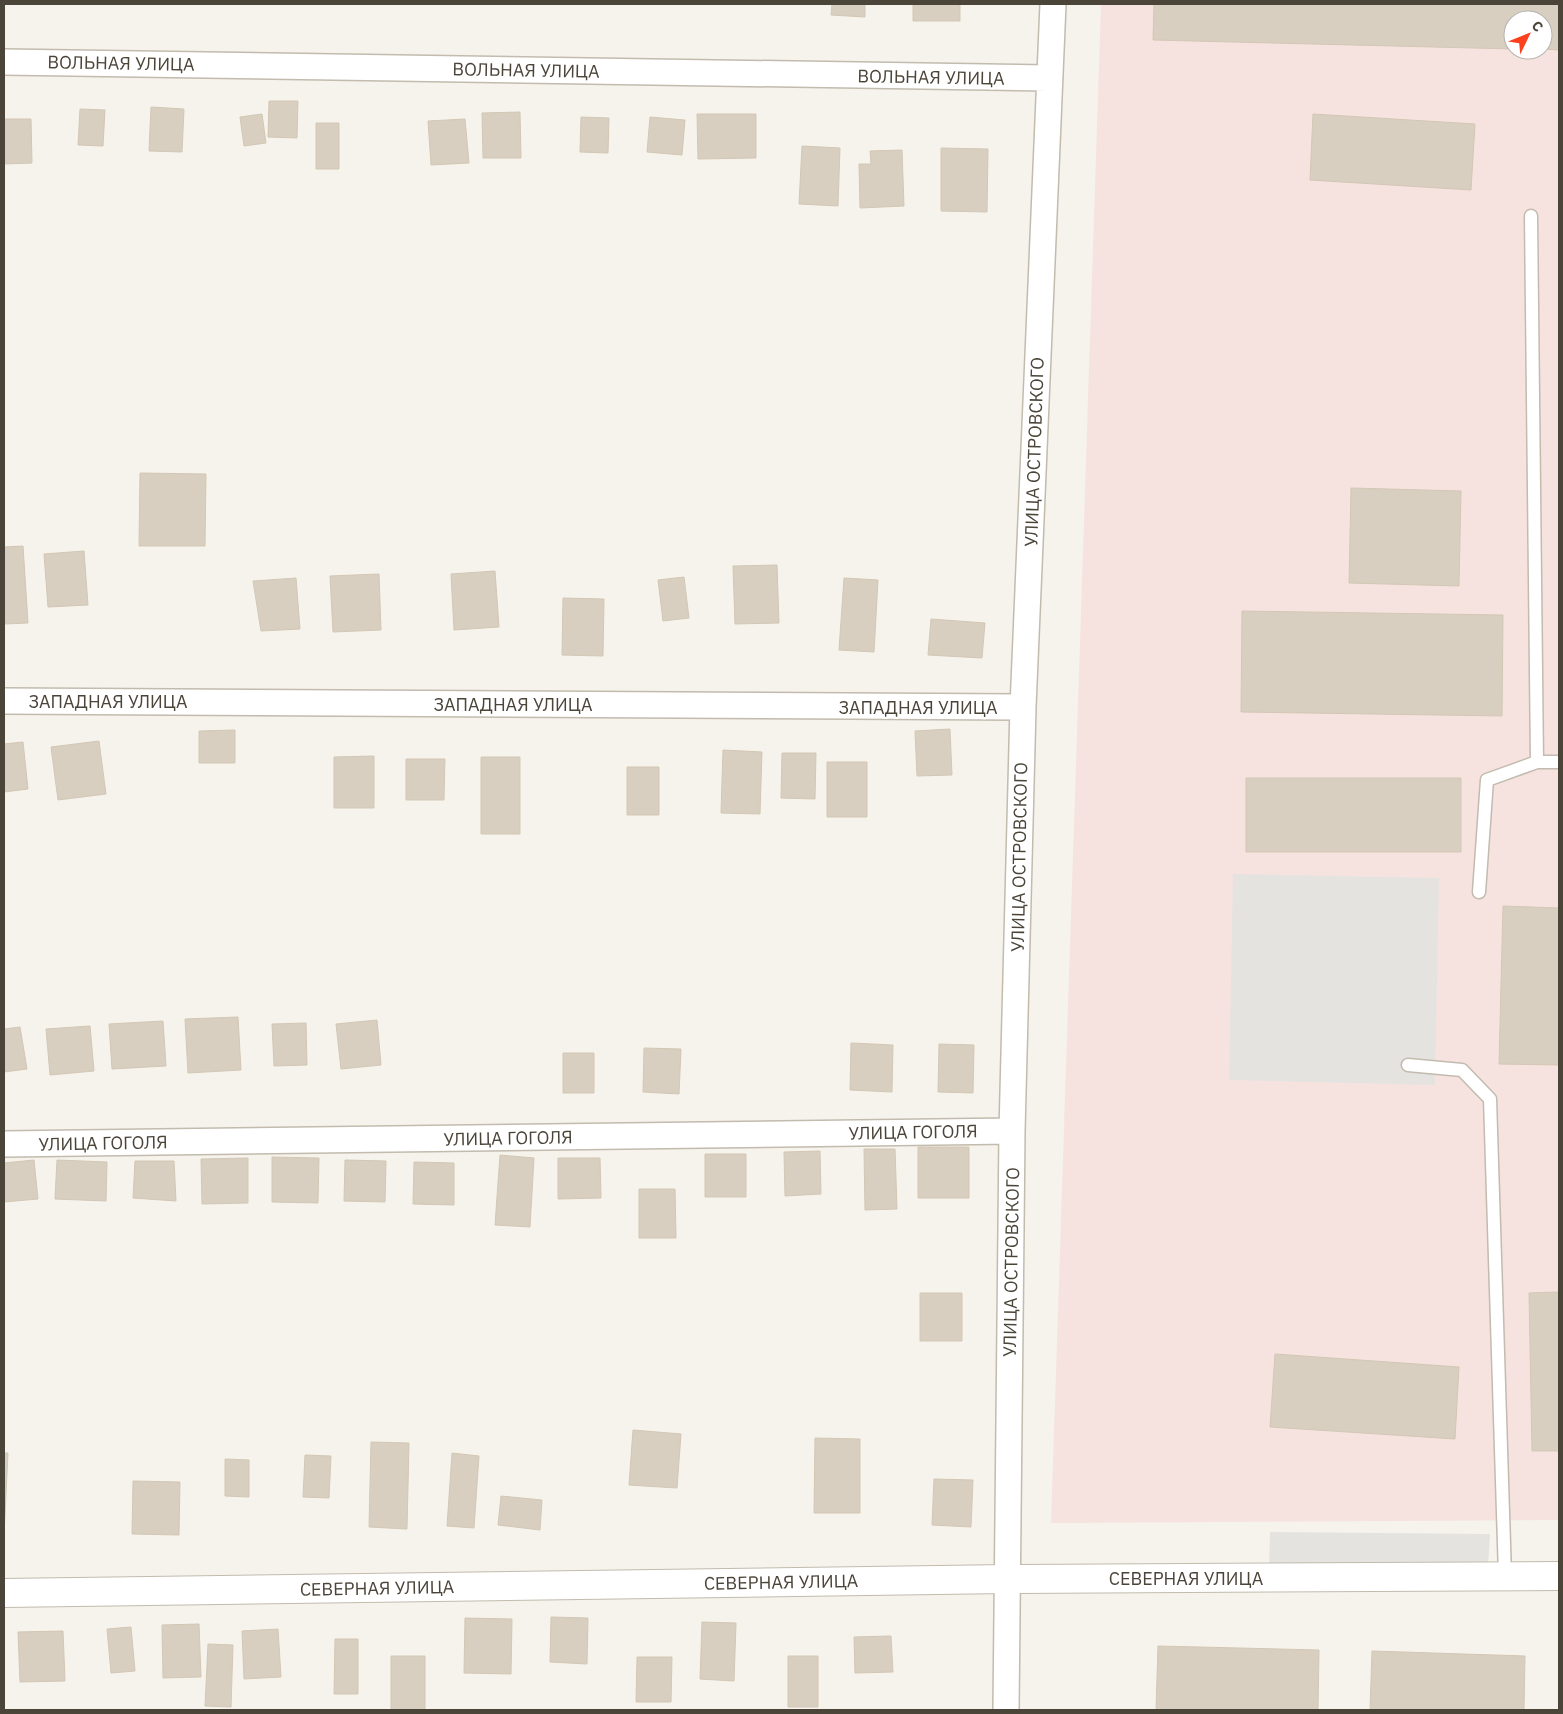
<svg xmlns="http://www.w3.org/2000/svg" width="1563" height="1714" font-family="'IBM Plex Sans',sans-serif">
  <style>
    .medical { fill: #f6e3e0; fill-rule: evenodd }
    .parking { fill: #e5e3e0 }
    .building { fill: #d8cfc1; stroke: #d3c7b4 }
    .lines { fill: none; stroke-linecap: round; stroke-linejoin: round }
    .service-casing { stroke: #c2bbae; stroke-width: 15 }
    .minor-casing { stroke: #c2bbae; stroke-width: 28 }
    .tertiary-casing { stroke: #c2bbae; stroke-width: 30 }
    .service { stroke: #fff; stroke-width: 12 }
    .minor { stroke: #fff; stroke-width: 25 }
    .tertiary { stroke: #fff; stroke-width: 28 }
    .labels { text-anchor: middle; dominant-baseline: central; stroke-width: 4.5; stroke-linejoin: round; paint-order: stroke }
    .street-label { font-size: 18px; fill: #4b4439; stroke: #fff }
  </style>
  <rect width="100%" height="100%" fill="#f6f3ec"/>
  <path class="medical" d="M1101 4H1559V1520L1051 1523ZM1513 20H1543V50H1513Z"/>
  <path class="parking" d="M1233 874 1439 878 1435 1085 1229 1080Z
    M1270 1532 1490 1534 1488 1567 1269 1565Z"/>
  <path class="building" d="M832 4H865V17L831 15Z
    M913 4H960V21H913Z
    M1154 4H1559V50L1543 49V20H1513V49L1153 40Z
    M269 101H298L297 138 268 137Z
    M151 107 184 109 182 152 149 151Z
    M80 109 105 110 103 146 78 145Z
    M520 112 521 158H483L482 113Z
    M262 114 266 143 244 146 240 117Z
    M697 114H756V158L698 159Z
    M1313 114 1475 124 1471 190 1310 180Z
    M581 117 609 118 608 153 580 152Z
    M650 117 685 120 682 155 647 152Z
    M4 119H31L32 163 4 164Z
    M465 119 469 163 431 165 428 121Z
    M316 123H339V169H316Z
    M802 146 840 148 838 206 799 204Z
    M941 148 988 149 987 212 941 211Z
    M902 150 904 206 860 208 859 164H871L870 151Z
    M140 473 206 474 205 546H139Z
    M1351 488 1461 491 1459 586 1349 583Z
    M23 546 28 623 4 624V547Z
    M84 551 88 605 48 607 44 554Z
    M777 565 779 623 735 624 733 566Z
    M495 571 499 627 454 630 451 574Z
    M379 574 381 630 333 632 330 576Z
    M684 577 689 618 663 621 658 580Z
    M296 578 300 629 261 631 253 581Z
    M844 578 878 580 874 652 839 650Z
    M563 598 604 599 603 656 562 655Z
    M1242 611 1503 615 1502 716 1241 712Z
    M931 619 985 623 982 658 928 655Z
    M950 729 952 775 917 776 915 731Z
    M235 730V763H199V731Z
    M99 741 106 794 58 800 51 747Z
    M23 742 28 789 4 792V744Z
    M723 750 762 752 760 814 721 813Z
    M782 753H816L815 799 781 798Z
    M374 756V808H334V757Z
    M481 757H520V834H481Z
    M406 759H445L444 800H406Z
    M827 762H867V817H827Z
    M627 767H659V815H627Z
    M1246 778H1461V852H1246Z
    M1503 906 1559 908V1065L1499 1064Z
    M238 1017 241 1070 188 1073 185 1019Z
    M377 1020 381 1065 341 1069 336 1024Z
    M163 1021 166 1066 112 1069 109 1024Z
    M306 1023 307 1065 274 1066 272 1024Z
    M90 1026 94 1071 50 1075 46 1029Z
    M20 1027 27 1069 4 1072V1029Z
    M851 1043 893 1045 892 1092 850 1090Z
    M939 1044 974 1045 973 1093 938 1092Z
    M644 1048 681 1049 679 1094 643 1092Z
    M563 1053H594V1093H563Z
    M918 1147H969V1198H918Z
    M864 1149H895L897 1209 865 1210Z
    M820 1151 821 1194 785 1196 784 1152Z
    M705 1154H746V1197H705Z
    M500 1155 534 1158 530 1227 495 1225Z
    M272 1157 319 1158 318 1203 272 1202Z
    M248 1158V1203L202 1204 201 1159Z
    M558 1158H600L601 1198 558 1199Z
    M34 1160 38 1199 4 1202V1163Z
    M57 1160 107 1162 106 1201 55 1199Z
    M345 1160 386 1161 385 1202 344 1201Z
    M135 1161H174L176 1201 133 1198Z
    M414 1162 454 1163V1205L413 1204Z
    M639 1189H675L676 1238H639Z
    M1559 1292V1451H1532L1529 1293Z
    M920 1293H962V1341H920Z
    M1275 1354 1459 1367 1455 1439 1270 1427Z
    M633 1430 681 1434 677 1488 629 1485Z
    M815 1438 860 1439V1513H814Z
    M371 1442 409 1443 407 1529 369 1527Z
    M4 1453H8L4 1535Z
    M452 1453 479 1456 474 1528 447 1526Z
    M305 1455 331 1456 329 1498 303 1497Z
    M225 1459 249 1460V1497L225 1496Z
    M934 1479 973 1480 971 1527 932 1525Z
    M133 1481 180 1482 179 1535 132 1534Z
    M501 1496 542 1500 540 1530 498 1525Z
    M551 1617 588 1618 587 1664 550 1662Z
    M465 1618 512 1619 511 1674 464 1673Z
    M702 1622 736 1623 734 1681 700 1679Z
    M199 1624 201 1677 163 1678 162 1625Z
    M131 1627 135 1671 111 1673 107 1629Z
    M278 1629 281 1677 244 1679 242 1631Z
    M63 1631 65 1681 20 1682 18 1632Z
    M891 1636 893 1672 855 1673 854 1637Z
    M335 1639H358V1694H334Z
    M208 1644 233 1645 231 1707 205 1706Z
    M1158 1646 1319 1650 1318 1710H1156Z
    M1372 1651 1525 1656 1524 1710H1370Z
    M391 1656H425V1710H391Z
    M788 1656H818V1707H788Z
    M637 1657H672L671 1702H636Z"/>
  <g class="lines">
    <g class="service-casing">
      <path id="service" d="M1531 216 1537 762
        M1479 892 1487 780 1537 762H1559
        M1408 1065 1462 1070 1490 1099 1505 1576"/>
    </g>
    <g class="minor-casing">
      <path id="minor" d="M4 62 1049 78
        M4 701 1023 707
        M4 1144 1012 1131
        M1006 1710 1012 1131 1023 707 1053 4"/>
    </g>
    <g class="tertiary-casing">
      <path id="tertiary" d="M4 1593 1008 1579 1559 1576"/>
    </g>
    <use href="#service" class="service"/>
    <use href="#minor" class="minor"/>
    <use href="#tertiary" class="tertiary"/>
  </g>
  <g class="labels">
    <g class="street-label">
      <text transform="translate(121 63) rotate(1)">ВОЛЬНАЯ УЛИЦА</text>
      <text transform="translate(526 70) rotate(1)">ВОЛЬНАЯ УЛИЦА</text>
      <text transform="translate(931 77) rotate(1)">ВОЛЬНАЯ УЛИЦА</text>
      <text transform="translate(1034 452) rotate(-88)">УЛИЦА ОСТРОВСКОГО</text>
      <text x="108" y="701">ЗАПАДНАЯ УЛИЦА</text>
      <text x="513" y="704">ЗАПАДНАЯ УЛИЦА</text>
      <text x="918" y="707">ЗАПАДНАЯ УЛИЦА</text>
      <text transform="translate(1019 857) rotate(-89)">УЛИЦА ОСТРОВСКОГО</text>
      <text transform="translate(913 1132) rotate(-1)">УЛИЦА ГОГОЛЯ</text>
      <text transform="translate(508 1138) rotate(-1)">УЛИЦА ГОГОЛЯ</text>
      <text transform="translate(103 1143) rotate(-1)">УЛИЦА ГОГОЛЯ</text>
      <text transform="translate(1011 1262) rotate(-89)">УЛИЦА ОСТРОВСКОГО</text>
      <text x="1186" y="1578">СЕВЕРНАЯ УЛИЦА</text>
      <text transform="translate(781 1582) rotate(-1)">СЕВЕРНАЯ УЛИЦА</text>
      <text transform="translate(377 1588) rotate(-1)">СЕВЕРНАЯ УЛИЦА</text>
    </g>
  </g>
  <rect width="1563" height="1714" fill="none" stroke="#4b4439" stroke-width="10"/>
  <g transform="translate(1528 35) rotate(47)"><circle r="24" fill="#ffffff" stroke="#b7b4b0"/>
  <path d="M0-4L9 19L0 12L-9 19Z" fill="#fc3f1d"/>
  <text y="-8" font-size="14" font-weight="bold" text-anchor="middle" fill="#4b4439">С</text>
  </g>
</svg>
